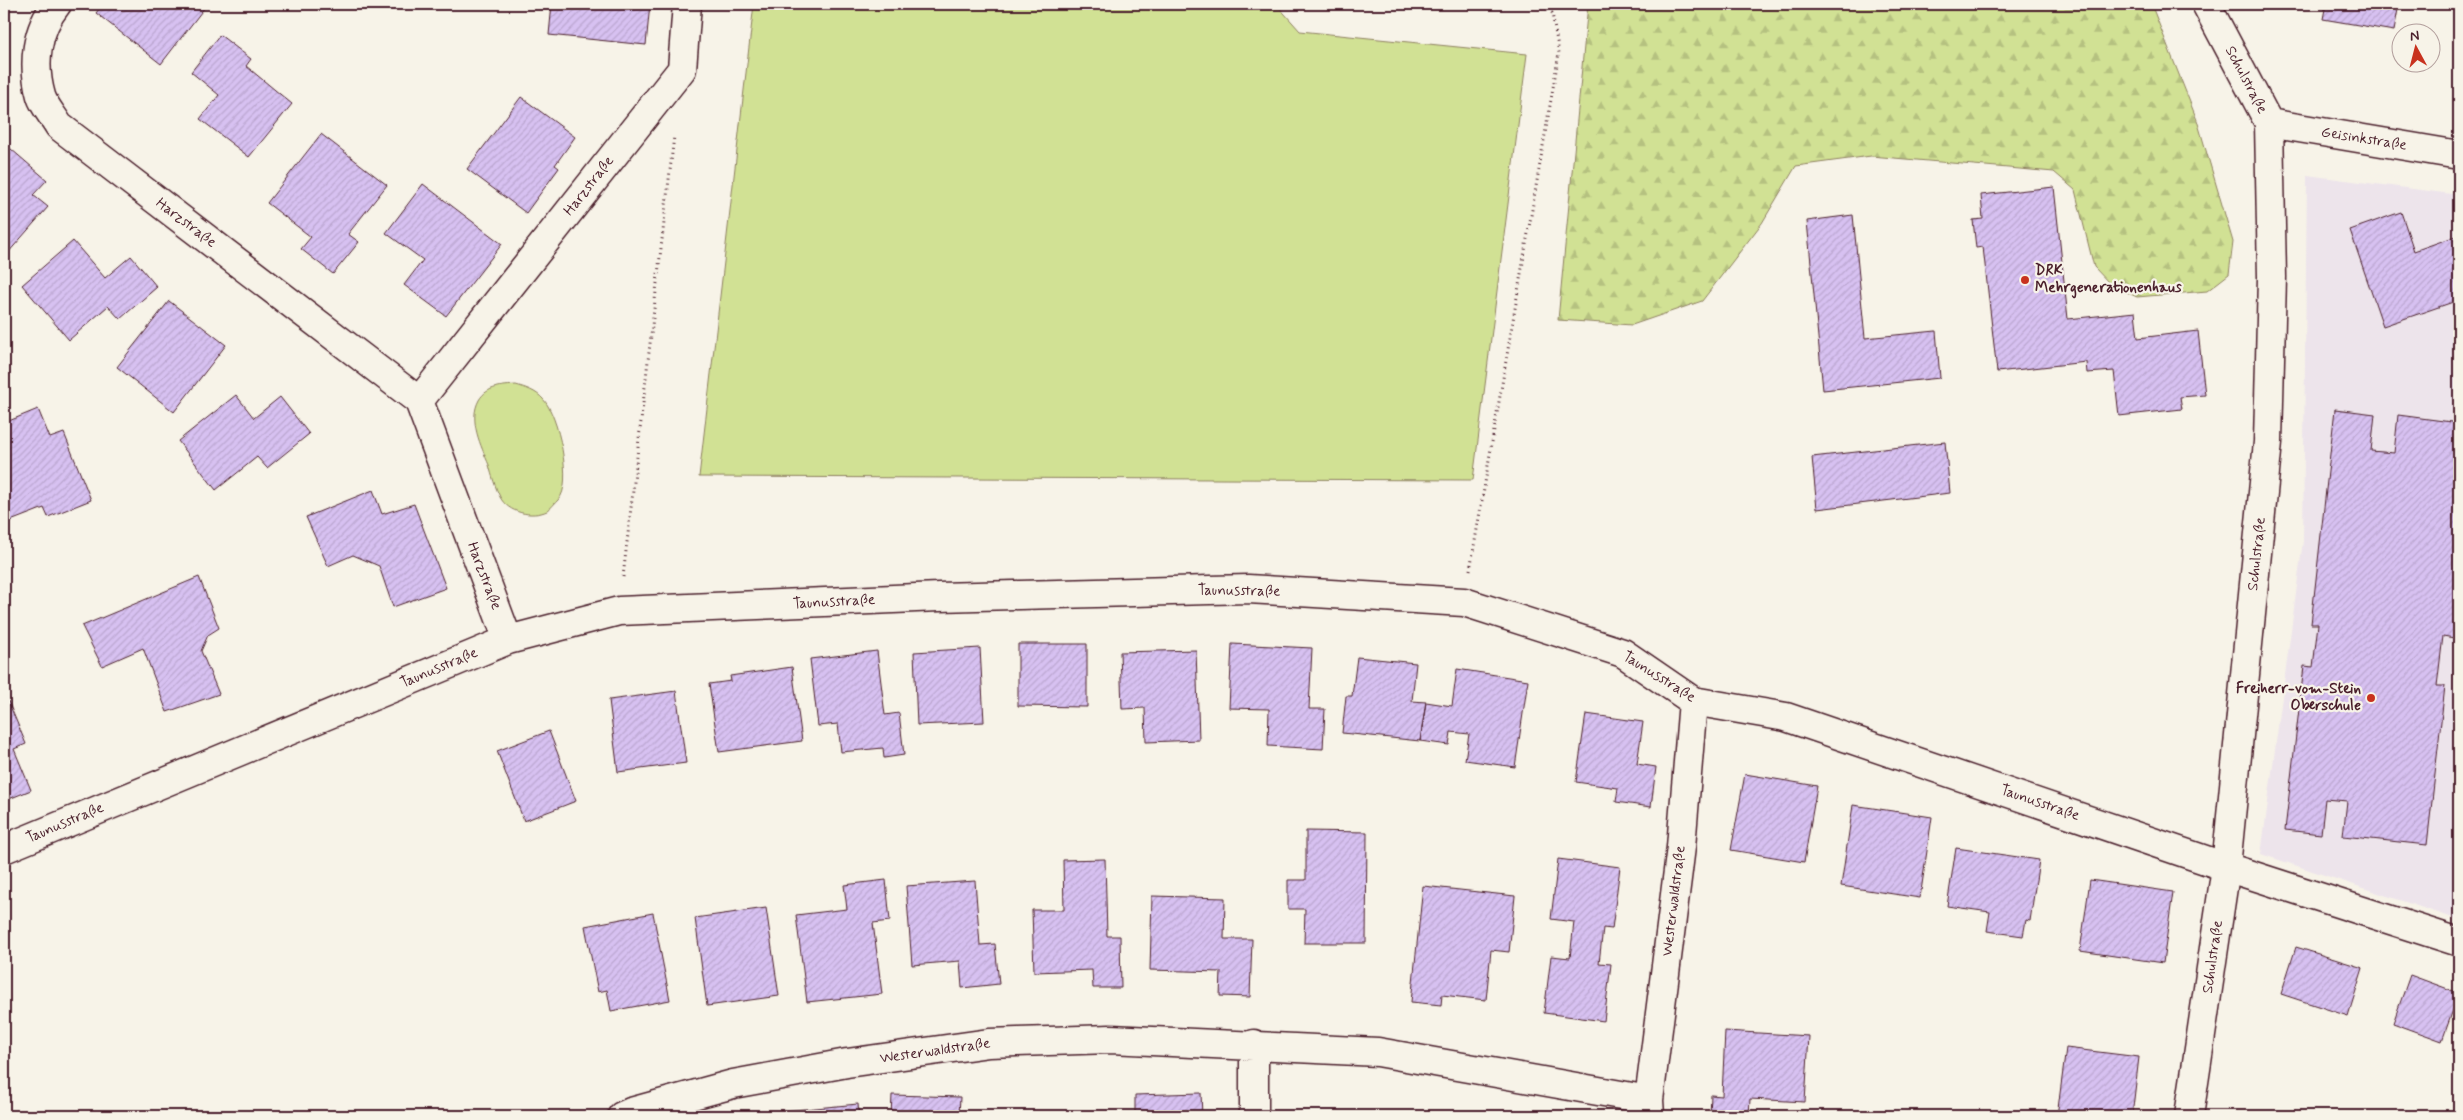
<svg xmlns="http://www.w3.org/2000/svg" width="2463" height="1120" font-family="Mynerve,sans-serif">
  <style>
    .built { fill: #ede4eb }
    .green { fill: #d1e194; stroke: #8e8060 }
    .forest { fill: url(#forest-firs); stroke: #8e8060 }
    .building { fill: url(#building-hatch); stroke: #4a1f2b }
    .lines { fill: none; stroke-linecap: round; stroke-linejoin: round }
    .street-casing { stroke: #4a1f2b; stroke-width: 31 }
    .path { stroke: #4a1f2b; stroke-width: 3; stroke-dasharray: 1 4; stroke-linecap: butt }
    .street { stroke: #f7f3e8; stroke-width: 28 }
    .poi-dot { fill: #c8321e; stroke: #f7f3e8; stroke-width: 2 }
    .labels { text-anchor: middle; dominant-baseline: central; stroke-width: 4.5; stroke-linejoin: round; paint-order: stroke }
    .street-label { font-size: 15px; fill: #4a1f2b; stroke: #f7f3e8 }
    .poi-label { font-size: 15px; font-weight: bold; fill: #4a1f2b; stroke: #f7f3e8; text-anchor: start }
  </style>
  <defs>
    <pattern id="forest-firs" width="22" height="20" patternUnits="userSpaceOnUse" patternTransform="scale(1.25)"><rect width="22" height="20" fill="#d1e194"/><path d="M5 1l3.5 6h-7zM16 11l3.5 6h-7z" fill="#b5c180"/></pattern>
    <pattern id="building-hatch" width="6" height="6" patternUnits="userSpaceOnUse" patternTransform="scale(1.25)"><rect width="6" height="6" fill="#d7c1f1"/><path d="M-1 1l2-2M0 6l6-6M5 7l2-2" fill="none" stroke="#baa5cf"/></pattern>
  </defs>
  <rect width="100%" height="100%" fill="#f7f3e8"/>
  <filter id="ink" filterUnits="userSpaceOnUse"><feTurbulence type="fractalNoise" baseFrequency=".02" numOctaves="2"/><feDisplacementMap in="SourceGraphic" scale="10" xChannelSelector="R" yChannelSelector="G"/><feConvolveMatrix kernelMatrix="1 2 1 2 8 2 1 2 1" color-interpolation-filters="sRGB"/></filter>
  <g filter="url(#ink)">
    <path class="built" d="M2307 175 2459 195V920L2261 854 2303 541Z"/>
    <path class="green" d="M754 4H1276L1300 31 1527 54 1473 480 699 477Z
      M516 385C526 388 536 391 543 399 558 414 574 485 558 500 555 503 551 508 547 511 532 518 508 513 500 497 495 487 492 476 489 465 481 446 468 420 479 400 487 386 503 386 516 385Z"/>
    <path class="forest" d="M1588 4H2151L2197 120 2233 242 2229 274 2207 291 2137 297 2110 284 2094 267 2075 190 2054 172 1871 156 1796 166 1762 223 1702 301 1632 325 1558 320Z"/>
    <path class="building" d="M103 4H200L205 7 161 64 96 13Z
      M552 4H650L646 45 549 35Z
      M2326 4H2399L2394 31 2323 19Z
      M220 35 251 59 246 66 292 104 249 157 200 119 219 95 191 72Z
      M521 97 575 137 555 165 559 168 526 213 467 169Z
      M321 134 387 185 348 234 359 242 333 274 301 249 311 237 267 203Z
      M4 143 47 180 33 195 48 207 7 254 4 251Z
      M423 184 502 244 446 316 404 285 423 260 386 233Z
      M2054 187 2068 319 2135 312 2138 338 2198 331 2205 395 2180 397 2182 409 2119 416 2114 371 2087 373 2086 362 1997 372 1983 247 1976 248 1973 220 1983 219 1981 195Z
      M2401 212 2414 251 2459 235V300L2383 326 2350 230Z
      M1853 215 1865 338 1936 331 1940 378 1823 390 1807 221Z
      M73 241 105 278 131 256 157 287 120 319 108 306 69 340 22 285Z
      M169 301 226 345 174 412 117 367Z
      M236 395 254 418 280 397 309 434 267 468 257 457 216 490 178 441Z
      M38 409 50 438 64 433 91 500 48 517 44 508 8 522 4 511V423Z
      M2335 409 2375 414 2371 451 2394 453 2398 415 2459 423V588L2454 638 2443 636 2437 686H2445L2427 845 2343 836 2347 801 2325 799 2321 834 2285 830 2304 666 2313 667 2318 624H2311Z
      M1945 442 1950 493 1817 509 1812 457Z
      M373 490 382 514 414 504 446 588 393 607 379 566 353 555 328 566 306 517Z
      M199 577 219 628 208 635 201 651 219 694 167 712 143 648 102 666 82 626Z
      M1018 644H1087V707L1018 706Z
      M1232 644 1312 648 1309 709H1325L1323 749 1268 746 1269 709 1229 708Z
      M980 648 984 722 917 725 914 652Z
      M1196 650 1199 740 1146 742 1145 708 1122 709 1120 652Z
      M877 651 885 715 899 713 904 755 884 758 883 748 841 752 838 724 818 726 810 659Z
      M1357 657 1416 663 1412 701 1426 702 1420 741 1342 733 1346 696H1352Z
      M792 667 802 741 719 752 709 684 731 681 730 676Z
      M1457 669 1528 680 1515 767 1465 760 1469 734 1451 732 1449 745 1420 741 1426 702 1452 706Z
      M676 691 686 763 618 772 609 700Z
      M8 701 26 744 14 749 31 790 4 801V702Z
      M1586 714 1643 722 1637 764 1656 767 1651 807 1616 802 1618 788 1576 782Z
      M549 731 576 801 524 821 497 751Z
      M1745 774 1817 786 1804 862 1731 850Z
      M1853 805 1932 817 1920 898 1841 886Z
      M1306 831 1367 832 1366 943H1304L1305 909H1288V880H1306Z
      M1956 848 2039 860 2030 921 2026 920 2023 936 1987 931 1990 912 1947 906Z
      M1105 859 1107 936H1120L1121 988H1093L1092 970 1034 972 1032 910H1064L1063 860Z
      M1558 859 1620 867 1612 929 1603 928 1599 963 1611 964 1604 1021 1544 1013 1551 956 1570 958 1574 922 1551 919Z
      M886 880 890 921 873 923 882 994 807 1002 796 915 847 909 844 885Z
      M2090 880 2173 892 2163 963 2080 951Z
      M975 881 980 945 995 944 999 984 962 988 960 961 912 965 906 886Z
      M1423 886 1515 896 1509 952 1491 950 1486 1000 1442 995 1441 1005 1411 1002Z
      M1152 896 1225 898 1224 939H1252L1250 997 1220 996 1221 972 1150 970Z
      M766 908 779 996 707 1006 695 918Z
      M653 913 670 1000 611 1011 607 990 598 992 585 926Z
      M2296 947 2363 968 2348 1016 2281 994Z
      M2410 975 2459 993 2442 1041 2393 1023Z
      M1725 1031 1809 1036 1805 1102 1750 1099 1749 1116H1710L1711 1095 1722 1096Z
      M2066 1048 2139 1057 2132 1116H2057Z
      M1201 1093 1202 1116H1135V1095Z
      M892 1095 960 1097 959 1116H891Z
      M858 1104 859 1116H773V1112Z"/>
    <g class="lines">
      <g class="street-casing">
        <path id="street" d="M57 4C36 30 32 64 41 96 44 106 54 117 59 126L419 401 508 640
          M2269 123 2459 155
          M419 401 682 69 687 4
          M4 849 508 640 619 611 939 597 1248 589 1464 602 1623 653 1693 701 1786 717 2226 867 2459 942
          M622 1116 631 1112 733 1084 847 1063 989 1043 1111 1039 1378 1052 1649 1100
          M1254 1116V1044
          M1650 1116 1649 1100 1681 847 1693 701
          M2189 1116 2226 867 2268 442 2272 277 2269 123 2206 4"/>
      </g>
      <path class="path" d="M1470 570 1559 53 1552 13 1535 4
        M623 577 674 136"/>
      <use href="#street" class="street"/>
    </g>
  </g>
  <g class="poi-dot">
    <circle cx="2025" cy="280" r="5"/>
    <circle cx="2371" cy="698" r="5"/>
  </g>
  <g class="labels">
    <g class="street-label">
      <text transform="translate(2246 80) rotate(62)">Schulstraße</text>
      <text transform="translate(2364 139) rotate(9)">Geisinkstraße</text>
      <text transform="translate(589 186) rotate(-52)">Harzstraße</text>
      <text transform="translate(186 223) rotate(37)">Harzstraße</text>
      <text transform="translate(2257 554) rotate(-84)">Schulstraße</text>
      <text transform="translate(484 576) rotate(69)">Harzstraße</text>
      <text transform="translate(1239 591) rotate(1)">Taunusstraße</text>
      <text transform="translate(834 602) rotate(-3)">Taunusstraße</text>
      <text transform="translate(439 668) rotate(-23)">Taunusstraße</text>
      <text transform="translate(1659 677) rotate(32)">Taunusstraße</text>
      <text transform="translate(2040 803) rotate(19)">Taunusstraße</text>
      <text transform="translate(65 823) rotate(-23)">Taunusstraße</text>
      <text transform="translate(1674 901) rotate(-83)">Westerwaldstraße</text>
      <text transform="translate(2213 957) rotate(-82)">Schulstraße</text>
      <text transform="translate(935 1051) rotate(-8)">Westerwaldstraße</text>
    </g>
    <g class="poi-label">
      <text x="2035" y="271">DRK<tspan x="2035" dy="17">Mehrgenerationenhaus</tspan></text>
      <text x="2361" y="689" text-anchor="end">Freiherr-vom-Stein<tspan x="2361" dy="17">Oberschule</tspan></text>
    </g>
  </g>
  <rect width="2463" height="1120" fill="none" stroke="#f7f3e8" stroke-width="20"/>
  <rect x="10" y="10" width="2443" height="1100" fill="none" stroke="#4a1f2b" stroke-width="2" filter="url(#ink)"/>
  <g transform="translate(2416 48) rotate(353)"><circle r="24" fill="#f7f3e8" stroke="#b29e9c"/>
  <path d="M0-4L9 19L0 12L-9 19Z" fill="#c8321e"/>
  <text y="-8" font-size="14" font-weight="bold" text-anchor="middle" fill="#4a1f2b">N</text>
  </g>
</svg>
